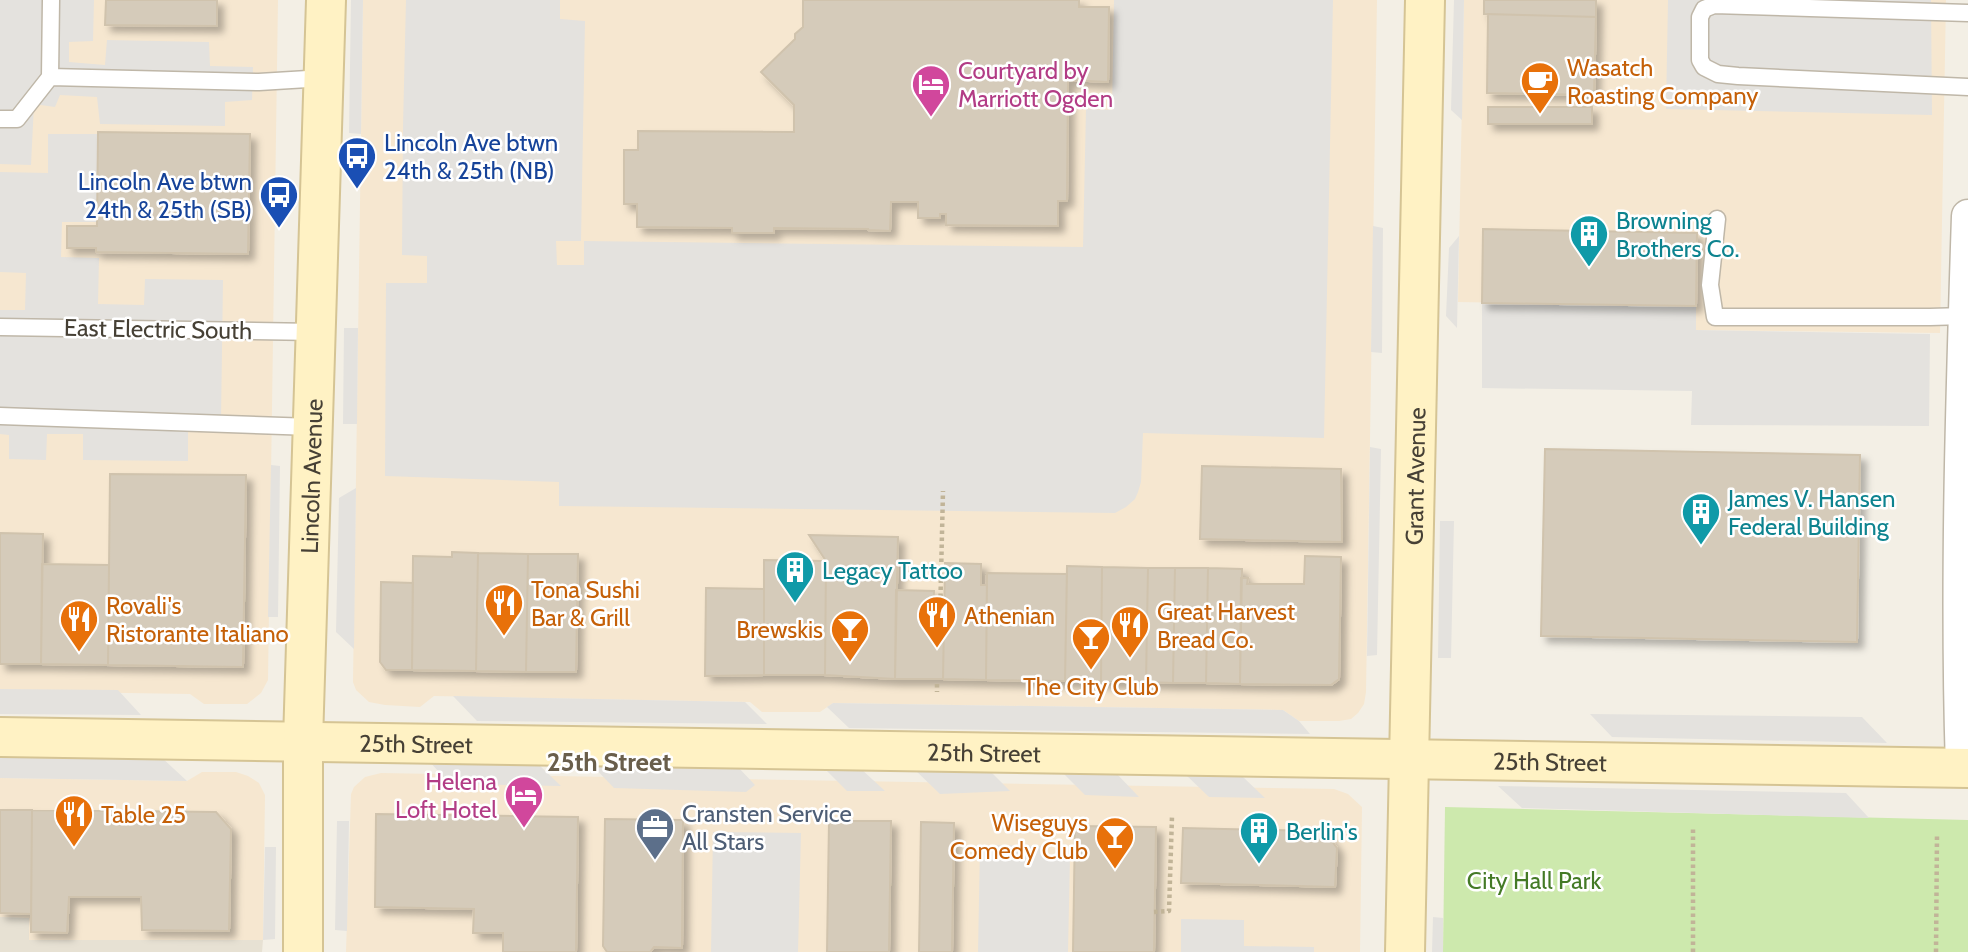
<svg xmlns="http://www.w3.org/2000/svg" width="1968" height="952" font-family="Cabin,sans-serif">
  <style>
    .residential { fill: #e7e1d3 }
    .commercial { fill: #f6e7d0 }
    .green { fill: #cde9ad }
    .parking { fill: #e4e2de }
    .building { fill: #d5cbba; stroke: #d0c3ad; stroke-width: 2; filter: url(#shadow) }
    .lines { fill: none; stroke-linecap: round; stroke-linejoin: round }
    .lane-casing { stroke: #bfb7a8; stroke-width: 19 }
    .street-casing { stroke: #bfb7a8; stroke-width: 35 }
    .secondary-casing { stroke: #d5c494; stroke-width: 42 }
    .path { stroke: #c1b498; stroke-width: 4.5; stroke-dasharray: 3.5 3.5; stroke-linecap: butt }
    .lane { stroke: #fff; stroke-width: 16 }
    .street { stroke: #fff; stroke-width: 32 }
    .secondary { stroke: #fff2c4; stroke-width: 38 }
    .labels { text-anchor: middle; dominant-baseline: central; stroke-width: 5; stroke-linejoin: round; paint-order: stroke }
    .food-label { font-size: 24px; fill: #c56008; stroke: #fff; text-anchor: start }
    .hotel-label { font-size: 24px; fill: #b23c85; stroke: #fff; text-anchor: start }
    .transit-label { font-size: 24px; fill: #164399; stroke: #fff; text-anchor: start }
    .culture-label { font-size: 24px; fill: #0d838f; stroke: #fff; text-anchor: start }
    .street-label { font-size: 24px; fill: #464035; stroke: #fff }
    .service-label { font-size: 24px; fill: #4e5e75; stroke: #fff; text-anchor: start }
    .park-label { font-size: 24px; fill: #447a26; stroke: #fff }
    .neighbourhood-label { font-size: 26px; font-weight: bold; fill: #695e4b; stroke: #fff }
  </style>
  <defs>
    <filter id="shadow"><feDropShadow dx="6" dy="6" stdDeviation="3.5" flood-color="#0004"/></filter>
  </defs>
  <rect width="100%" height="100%" fill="#f3efe5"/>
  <path class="residential" d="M0 917 29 918 30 940H263L262 952H0Z"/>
  <path class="commercial" d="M0 0H278L268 680 261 693 247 704H204L190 694 0 691Z
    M363 0H1377L1366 692 1364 704 1358 713 1351 719 1339 721H1299L1283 710 833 703 820 712H762L750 702 434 696 420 707 385 705 369 702 356 690 353 682Z
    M1464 0H1946L1940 333 1696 330 1695 306 1458 302Z
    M202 772H236L248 776 259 783 265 795 263 940H29V918L0 917V778L187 781Z
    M381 773 1334 789 1348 794 1362 807 1360 952H346L351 794 354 787 365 777Z"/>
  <path class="green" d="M1445 807 1968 820V952H1443Z"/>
  <path class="parking" d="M0 0H94L93 41 69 42V62L105 65 107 40 209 42 210 66 253 67 252 100 225 102V126L100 124 97 97 60 95 55 107 34 104 31 165 0 164Z
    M351 0H363L361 134 349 133Z
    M406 0H560V19L585 21 581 241H556L557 265H584V241L1083 247 1086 109 1112 110 1114 0H1333L1324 438 1143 433 1141 482 1138 492 1135 499 1126 507 1115 513 559 506V482L385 476 386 283H427V256L402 255 403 126Z
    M1454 0H1464L1462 120 1451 110Z
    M1668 0H1931L1932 115 1666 109Z
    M48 134H98L97 222H62L61 257 99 258 98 304 144 305 145 279 223 280 221 419H188V461L83 460V434H47L46 460 9 459V435L0 434V310H25L26 273 0 272V172L48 173Z
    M1373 226 1383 228 1382 353 1371 352Z
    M1459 236 1457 328 1446 316 1449 248Z
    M1482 303 1696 306V330L1930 334 1929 426 1691 425 1692 391 1482 388Z
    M344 328H358L357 424H343Z
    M1370 447 1381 449 1377 655 1367 656Z
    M271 465 280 466 278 617H268Z
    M356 488 354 649 336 632 339 498Z
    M1440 521H1454L1451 658H1438Z
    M0 689 118 690 141 715 0 714Z
    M453 696 745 702 767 724 477 721Z
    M833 703 1283 710 1299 721 1310 734 849 728 827 707Z
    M1590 714 1862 717 1887 743 1612 737Z
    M0 753 160 756 187 781 0 778Z
    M428 760 537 763 561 786 450 784Z
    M590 763 737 766 755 785 746 792 614 788Z
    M824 768H860L885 791H847Z
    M913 768 988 769 1010 791 940 794Z
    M1061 771 1116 773 1139 797 1085 795Z
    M1185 774 1243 777 1265 798 1209 797Z
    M1498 786 1846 793 1869 818 1522 808Z
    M337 821H349L347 931 335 930Z
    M713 832 801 833 798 952H711Z
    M980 845 1044 846 1045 856 1070 857 1068 952H978Z
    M265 847H276L275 939 263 940Z
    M1433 917 1443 918V952H1432Z
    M1181 919 1244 920V946L1314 947V952H1181Z"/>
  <path class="building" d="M106 0H217V26L105 25Z
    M803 0H1079V7H1109L1108 82 1068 80 1067 201H1058V226L946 225V214H940V218H918V202H891L890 231 868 230V229L774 228V233H732V228L637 227V204H624V150H638V131L794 132V105L761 72 795 39V34L803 27Z
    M1484 0H1596V17L1484 14Z
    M1488 14 1596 17 1594 95 1487 93Z
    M1488 107H1592V124H1488Z
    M98 132 250 134 248 254 96 252V248H67V226H97Z
    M1483 229 1697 233 1696 306 1482 303Z
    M1545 449 1860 455 1857 642 1541 636Z
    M1202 466 1341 469 1342 542 1200 539Z
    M110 474 246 475 243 667 108 665Z
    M0 533 43 534 41 664H0Z
    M809 535 898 537 895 679 825 675 826 561Z
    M452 552 478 553 476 671 412 670 413 556 452 557Z
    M478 553 528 554 526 672 476 671Z
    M528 554H578L576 672H526Z
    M1305 556 1341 557 1339 679 1331 685 1240 684 1241 578H1248L1247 584H1304Z
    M764 560 826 561 825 675H764Z
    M945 563 981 564V585H987L986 680 943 679Z
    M42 564 109 565 108 665 41 664Z
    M1067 566 1102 567 1101 682 1065 681Z
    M1102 567 1148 568 1146 682H1101Z
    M1148 568H1175L1173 683 1146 682Z
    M1175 568H1208L1206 683H1173Z
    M1208 568 1242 569 1240 684 1206 683Z
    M987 573 1067 574 1065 681 986 680Z
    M381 582 413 583 412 670H386L380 662Z
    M706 588 764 589V675L705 676Z
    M896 590 934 591 933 623H944L943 679H895Z
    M0 810H32L31 914 0 913Z
    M32 810 216 812 231 829 229 931 142 930 141 897H69L67 933 31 932Z
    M376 814 578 817 576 952H503V933H473L474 909 375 907Z
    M605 819 683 820 682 948 654 947 650 952H607L603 946Z
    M829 821H891L889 952H827Z
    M921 822 954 823 952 952H919Z
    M1075 826 1156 827 1154 952H1073Z
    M1183 828 1316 831 1328 836 1337 848 1335 887 1181 883Z"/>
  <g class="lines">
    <g class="lane-casing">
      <path id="lane" d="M51 0 50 77 259 82 324 78
        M1968 13 1714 5 1704 9 1700 17V60L1704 67 1718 74 1738 76 1968 87
        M0 119H17L50 77
        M1717 219 1710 285 1715 317H1930L1965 316
        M0 327 316 332
        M0 416 312 427"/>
    </g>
    <g class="street-casing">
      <path id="street" d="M1962 768C1956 585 1962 400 1968 216"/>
    </g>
    <g class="secondary-casing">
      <g id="secondary">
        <path id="s1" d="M0 737 1968 768"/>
        <path id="s2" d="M303 952V741L326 0"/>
        <path id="s3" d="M1405 952 1425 0"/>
      </g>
    </g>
    <path class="path" d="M940 618 943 491
      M937 684V692
      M1154 912 1169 911 1172 816
      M1693 952V829
      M1936 952 1937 834"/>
    <use href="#lane" class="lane"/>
    <use href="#street" class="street"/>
    <use href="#secondary" class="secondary"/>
  </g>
  <defs>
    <g id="cafe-pin" transform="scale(2.0125)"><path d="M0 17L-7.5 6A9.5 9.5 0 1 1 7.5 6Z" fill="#e8710a" stroke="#fff"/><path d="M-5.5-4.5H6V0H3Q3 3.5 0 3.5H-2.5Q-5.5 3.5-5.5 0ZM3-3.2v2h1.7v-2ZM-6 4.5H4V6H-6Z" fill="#fff"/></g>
    <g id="hotel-pin" transform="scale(2.0125)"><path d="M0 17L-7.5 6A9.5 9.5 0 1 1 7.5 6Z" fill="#d1479c" stroke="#fff"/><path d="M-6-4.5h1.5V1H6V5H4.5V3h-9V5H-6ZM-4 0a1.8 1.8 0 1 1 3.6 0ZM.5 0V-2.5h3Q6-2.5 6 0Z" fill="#fff"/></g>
    <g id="bus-pin" transform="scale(2.0125)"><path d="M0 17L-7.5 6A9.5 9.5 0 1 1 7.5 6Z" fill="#1a4fb4" stroke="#fff"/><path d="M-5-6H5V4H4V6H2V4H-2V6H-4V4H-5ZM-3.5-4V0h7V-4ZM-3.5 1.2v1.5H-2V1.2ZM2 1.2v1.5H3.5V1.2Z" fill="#fff"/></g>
    <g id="building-pin" transform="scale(2.0125)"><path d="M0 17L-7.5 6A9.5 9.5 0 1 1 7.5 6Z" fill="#0f9aa8" stroke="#fff"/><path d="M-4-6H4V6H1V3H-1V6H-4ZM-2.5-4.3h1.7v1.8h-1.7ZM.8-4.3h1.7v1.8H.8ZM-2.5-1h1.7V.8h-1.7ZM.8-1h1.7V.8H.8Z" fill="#fff"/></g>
    <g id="restaurant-pin" transform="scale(2.0125)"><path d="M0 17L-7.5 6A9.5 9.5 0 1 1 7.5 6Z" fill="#e8710a" stroke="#fff"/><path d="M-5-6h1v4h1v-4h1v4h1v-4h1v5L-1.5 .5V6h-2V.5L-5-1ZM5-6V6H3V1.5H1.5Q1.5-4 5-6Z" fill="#fff"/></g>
    <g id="bar-pin" transform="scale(2.0125)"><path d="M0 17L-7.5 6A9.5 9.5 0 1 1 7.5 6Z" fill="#e8710a" stroke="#fff"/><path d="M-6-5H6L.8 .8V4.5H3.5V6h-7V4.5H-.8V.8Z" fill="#fff"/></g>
    <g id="office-pin" transform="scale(2.0125)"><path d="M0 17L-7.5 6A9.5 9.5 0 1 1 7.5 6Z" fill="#5c6f8a" stroke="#fff"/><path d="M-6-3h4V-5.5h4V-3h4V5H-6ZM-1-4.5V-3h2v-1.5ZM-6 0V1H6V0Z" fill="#fff"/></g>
  </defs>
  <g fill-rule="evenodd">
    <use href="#cafe-pin" x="1540" y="81"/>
    <use href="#hotel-pin" x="931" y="84"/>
    <use href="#bus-pin" x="357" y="156"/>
    <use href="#bus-pin" x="279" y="195"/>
    <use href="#building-pin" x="1589" y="234"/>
    <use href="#building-pin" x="1701" y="512"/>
    <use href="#building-pin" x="795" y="570"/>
    <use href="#restaurant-pin" x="504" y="603"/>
    <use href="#restaurant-pin" x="937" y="615"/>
    <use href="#restaurant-pin" x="79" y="619"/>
    <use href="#restaurant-pin" x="1130" y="625"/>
    <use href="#bar-pin" x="850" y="629"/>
    <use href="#bar-pin" x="1091" y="637"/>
    <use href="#hotel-pin" x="524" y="795"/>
    <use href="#restaurant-pin" x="74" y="814"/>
    <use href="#office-pin" x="655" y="827"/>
    <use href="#building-pin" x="1259" y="831"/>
    <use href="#bar-pin" x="1115" y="836"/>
  </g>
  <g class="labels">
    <g class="food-label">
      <text x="1567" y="67">Wasatch<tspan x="1567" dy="28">Roasting Company</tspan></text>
      <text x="531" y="589">Tona Sushi<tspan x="531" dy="28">Bar &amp; Grill</tspan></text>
      <text x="106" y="605">Rovali's<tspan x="106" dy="28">Ristorante Italiano</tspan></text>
      <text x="1157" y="611">Great Harvest<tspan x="1157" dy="28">Bread Co.</tspan></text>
      <text x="964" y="615">Athenian</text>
      <text x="823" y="629" text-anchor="end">Brewskis</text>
      <text x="1091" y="686" text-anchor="middle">The City Club</text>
      <text x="101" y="814">Table 25</text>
      <text x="1088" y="822" text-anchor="end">Wiseguys<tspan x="1088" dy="28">Comedy Club</tspan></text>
    </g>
    <g class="hotel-label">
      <text x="958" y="70">Courtyard by<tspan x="958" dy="28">Marriott Ogden</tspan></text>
      <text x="497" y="781" text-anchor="end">Helena<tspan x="497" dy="28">Loft Hotel</tspan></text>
    </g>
    <g class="transit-label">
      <text x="384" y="142">Lincoln Ave btwn<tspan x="384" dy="28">24th &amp; 25th (NB)</tspan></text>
      <text x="252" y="181" text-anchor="end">Lincoln Ave btwn<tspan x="252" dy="28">24th &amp; 25th (SB)</tspan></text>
    </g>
    <g class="culture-label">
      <text x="1616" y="220">Browning<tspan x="1616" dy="28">Brothers Co.</tspan></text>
      <text x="1728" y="498">James V. Hansen<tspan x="1728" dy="28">Federal Building</tspan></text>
      <text x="822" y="570">Legacy Tattoo</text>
      <text x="1286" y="831">Berlin's</text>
    </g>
    <g class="street-label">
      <text transform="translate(158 329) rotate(1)">East Electric South</text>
      <text stroke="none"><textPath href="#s2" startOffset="476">Lincoln Avenue</textPath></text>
      <text stroke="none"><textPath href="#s3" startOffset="476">Grant Avenue</textPath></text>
      <text stroke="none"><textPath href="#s1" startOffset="416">25th Street</textPath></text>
      <text stroke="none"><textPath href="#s1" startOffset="984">25th Street</textPath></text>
      <text stroke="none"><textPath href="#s1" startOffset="1550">25th Street</textPath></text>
    </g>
    <g class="service-label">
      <text x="682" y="813">Cransten Service<tspan x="682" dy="28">All Stars</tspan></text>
    </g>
    <g class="park-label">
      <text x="1534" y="880">City Hall Park</text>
    </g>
    <g class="neighbourhood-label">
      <text x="609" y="762">25th Street</text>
    </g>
  </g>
</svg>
